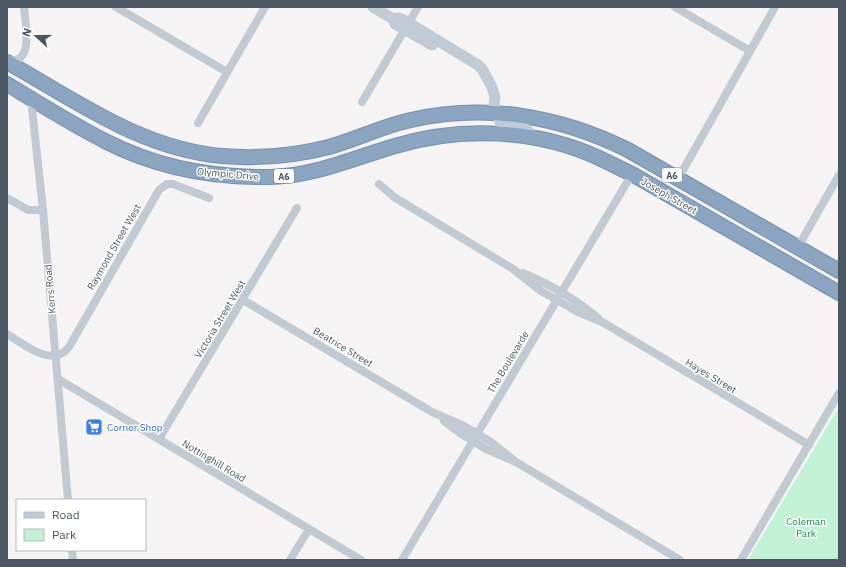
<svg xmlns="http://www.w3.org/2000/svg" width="846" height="567" font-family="'IBM Plex Sans',sans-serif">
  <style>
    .green { fill: #c3f1d5 }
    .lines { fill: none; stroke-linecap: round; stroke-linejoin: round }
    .highway-casing { stroke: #7690ad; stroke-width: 16 }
    .street { stroke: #c1cad2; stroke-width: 8 }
    .secondary { stroke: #c1cbd6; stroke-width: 11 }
    .highway { stroke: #8ba5c1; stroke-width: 14 }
    .labels { text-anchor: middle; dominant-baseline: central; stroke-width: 3; stroke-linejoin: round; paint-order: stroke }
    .shield { fill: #fff; stroke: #808990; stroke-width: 1 }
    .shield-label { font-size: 9px; font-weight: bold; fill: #4a5661 }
    .street-label { font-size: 10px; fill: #4a5661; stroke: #fff }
    .shop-label { font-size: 10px; fill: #366cbe; stroke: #fff; text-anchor: start }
    .park-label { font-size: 10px; fill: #17864f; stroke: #fff }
  </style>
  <rect width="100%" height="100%" fill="#f5f3f3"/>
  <path class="green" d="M839 407V560H748Z"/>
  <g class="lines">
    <g class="highway-casing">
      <path id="highway" d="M7 62C75 100 141 149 222 156 258 159 294 156 329 147 357 139 383 126 411 120 485 103 560 116 628 150L839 271
        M7 84C40 104 73 125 107 142 158 168 214 178 271 177 314 176 354 158 395 146 461 126 536 129 599 158 610 163 621 169 632 174L839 293"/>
    </g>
    <path class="street" d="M116 7 227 72
      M675 7 750 51
      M7 60C35 66 25 22 24 7
      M31 99 43 210 68 500
      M362 102 418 7
      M198 123 265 7
      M678 179 775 7
      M379 184 394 197 513 269 541 291 557 300 578 312 604 323 809 445
      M7 198 28 210H43
      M798 247 839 175
      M523 273C551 285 576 299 599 319
      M243 300 432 412 464 426 491 442 516 462
      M7 334C24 344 52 369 69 347L159 190 167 184H173L209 198
      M58 379 361 560
      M444 421 460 433 486 449 516 462 680 560
      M159 439 297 208
      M72 550 73 560
      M290 560 309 529
      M402 560 632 174
      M741 560 839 393"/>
    <path class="secondary" d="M373 7 393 19 399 18 409 23 478 65 482 69 492 87 495 97 494 105 500 122 526 129 535 138
      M393 19 395 24 432 45"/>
    <use href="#highway" class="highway"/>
  </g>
  <defs>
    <g id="supermarket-square" transform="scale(0.9)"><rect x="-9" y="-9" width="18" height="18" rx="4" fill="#3f7fe0" stroke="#fff"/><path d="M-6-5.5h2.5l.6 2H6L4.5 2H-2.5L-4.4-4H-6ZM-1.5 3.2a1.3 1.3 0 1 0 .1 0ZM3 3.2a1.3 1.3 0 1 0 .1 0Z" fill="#fff"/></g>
  </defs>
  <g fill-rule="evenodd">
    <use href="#supermarket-square" x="94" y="427"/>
  </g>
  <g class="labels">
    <g class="shield">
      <rect x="662" y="168" width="20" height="14" rx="3"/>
      <rect x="274" y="169" width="20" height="14" rx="3"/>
    </g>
    <g class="shield-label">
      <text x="672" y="175">A6</text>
      <text x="284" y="176">A6</text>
    </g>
    <g class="street-label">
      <text transform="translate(228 174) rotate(5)">Olympic Drive</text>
      <text transform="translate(669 196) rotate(30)">Joseph Street</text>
      <text transform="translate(114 247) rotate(-60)">Raymond Street West</text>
      <text transform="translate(50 289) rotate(-95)">Kerrs Road</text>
      <text transform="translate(220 319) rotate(-59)">Victoria Street West</text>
      <text transform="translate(343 347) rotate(31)">Beatrice Street</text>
      <text transform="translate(508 362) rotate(-59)">The Boulevarde</text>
      <text transform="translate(711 376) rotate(31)">Hayes Street</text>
      <text transform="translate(214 461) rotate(31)">Nottinghill Road</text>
    </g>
    <g class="shop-label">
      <text x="107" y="427">Corner Shop</text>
    </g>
    <g class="park-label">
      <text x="806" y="521">Coleman<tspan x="806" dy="12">Park</tspan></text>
    </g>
  </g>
  <rect width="846" height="567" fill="none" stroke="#4a5661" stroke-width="16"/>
  <rect x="16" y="499" width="130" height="52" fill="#ffffff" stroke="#b7bbc0"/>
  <rect x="24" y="512" width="20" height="6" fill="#c1cbd6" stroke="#b7bbc0"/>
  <text x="52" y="519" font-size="12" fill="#4a5661">Road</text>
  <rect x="24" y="529" width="20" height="12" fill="#c3f1d5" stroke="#b7bbc0"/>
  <text x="52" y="539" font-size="12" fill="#4a5661">Park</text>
  <g transform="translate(36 36) rotate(291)" stroke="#ffffff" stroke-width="3" paint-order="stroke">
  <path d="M0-3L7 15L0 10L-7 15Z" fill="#4a5661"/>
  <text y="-6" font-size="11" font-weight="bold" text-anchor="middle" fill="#4a5661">N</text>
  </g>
</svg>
